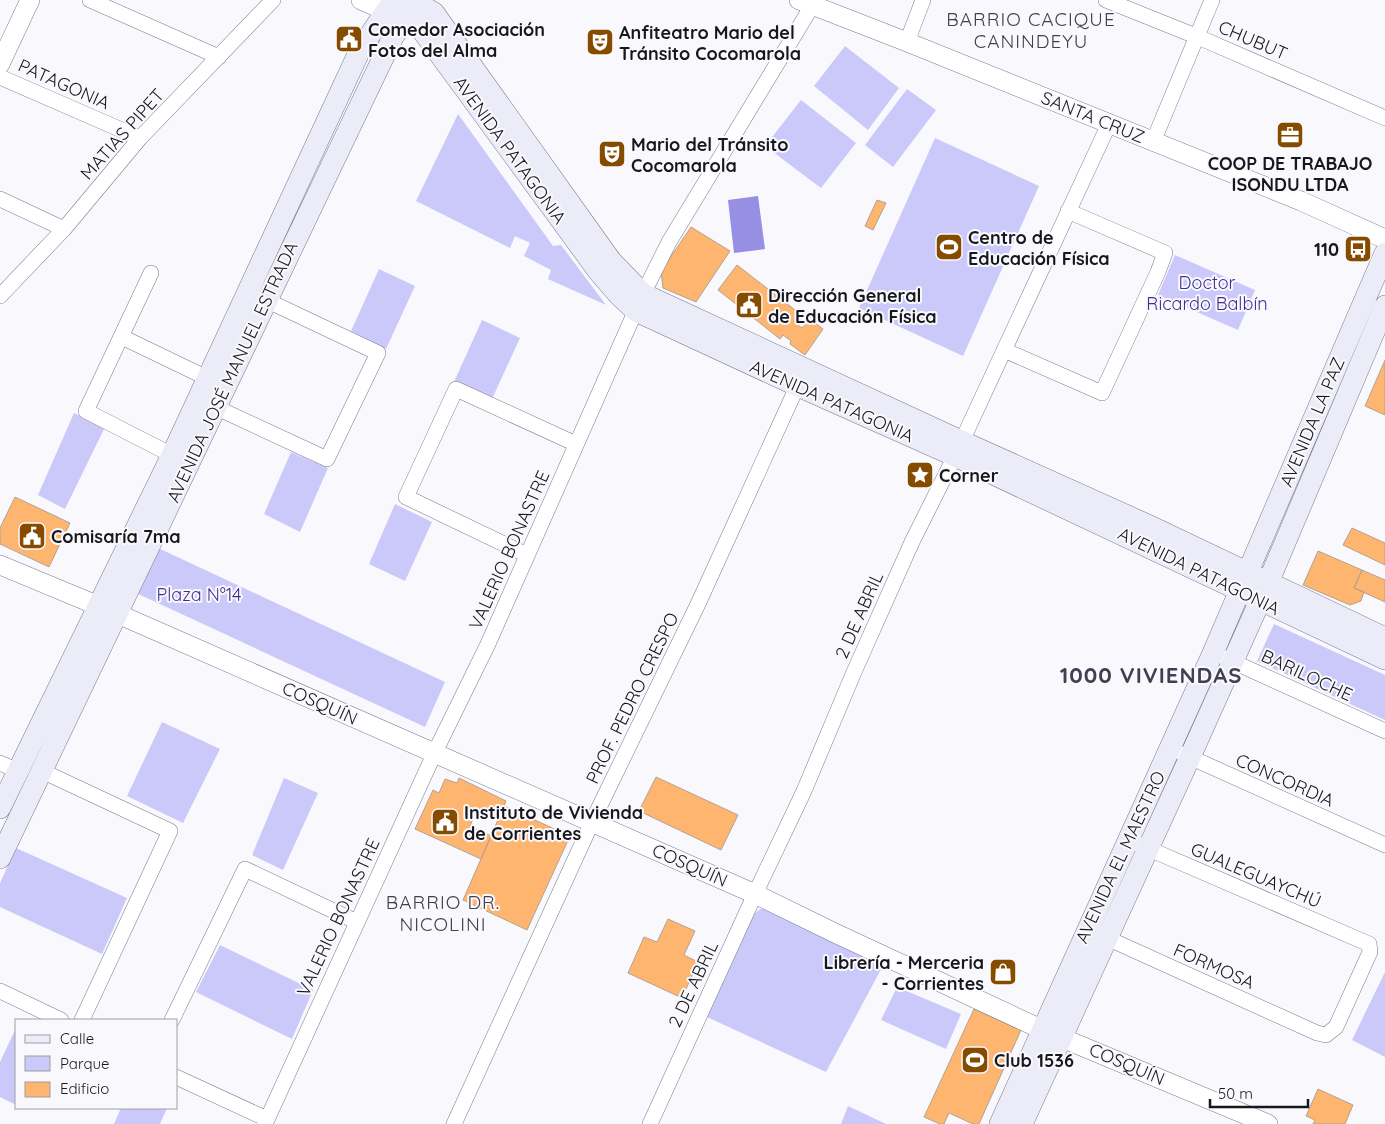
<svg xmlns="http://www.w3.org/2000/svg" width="1385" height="1124" font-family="Quicksand,sans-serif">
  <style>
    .green { fill: #cbc8fa }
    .water { fill: #978fe3 }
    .building { fill: #feb56f; stroke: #b4a293 }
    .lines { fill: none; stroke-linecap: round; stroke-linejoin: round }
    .minor-casing { stroke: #7a798d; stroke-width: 16 }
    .tertiary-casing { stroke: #7a798d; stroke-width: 20 }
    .secondary-casing { stroke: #7a798d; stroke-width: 22 }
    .minor { stroke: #fff; stroke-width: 15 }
    .tertiary { stroke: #fff; stroke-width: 19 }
    .secondary { stroke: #ececf9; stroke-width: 21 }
    .labels { text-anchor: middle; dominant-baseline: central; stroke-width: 4; stroke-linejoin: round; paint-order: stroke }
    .poi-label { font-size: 18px; font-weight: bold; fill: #17171e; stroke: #f9f9fd; text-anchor: start }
    .street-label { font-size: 18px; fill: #17171e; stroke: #f9f9fd }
    .park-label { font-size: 18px; fill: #442f90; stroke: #f9f9fd }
    .neighbourhood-label { font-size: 19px; letter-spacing: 1px; fill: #414052; stroke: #f9f9fd }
    .district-label { font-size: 22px; font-weight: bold; letter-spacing: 1px; fill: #414052; stroke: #f9f9fd }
  </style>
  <rect width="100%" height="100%" fill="#f9f9fd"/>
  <path class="green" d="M845 46 899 88 868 130 814 86Z
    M907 89 936 110 893 167 865 145Z
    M801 100 856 143 821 188 765 146Z
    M458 114 553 246 561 245 606 305 548 279 551 270 524 256 530 243 515 236 510 248 416 201Z
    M935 138 1039 186 963 356 859 308Z
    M1175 255 1255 290 1238 330 1158 295Z
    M379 269 415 286 386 349 351 331Z
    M482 320 520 338 492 399 454 382Z
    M74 413 105 427 65 509 38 495Z
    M291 452 328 468 300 532 264 514Z
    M395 504 432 522 405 581 369 564Z
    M156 547 445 682 425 727 134 592Z
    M1274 624 1385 675V720L1257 661Z
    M162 722 220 749 183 823 127 796Z
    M284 778 318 793 283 870 252 855Z
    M16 848 127 898 102 954 0 907V883Z
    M760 909H769L885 962 826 1072 707 1017 752 916Z
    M220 945 313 990 292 1039 196 992Z
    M1385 972V1057L1352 1040Z
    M897 987 961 1014 946 1049 881 1020Z
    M16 1028V1105L0 1097V1062Z
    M848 1106 886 1124H841Z
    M121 1108H167L160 1124H114Z"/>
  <path class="water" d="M758 196 765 249 734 253 728 200Z"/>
  <path class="building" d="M877 200 886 203 873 230 865 226Z
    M691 227 730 251 696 302 663 288 661 271Z
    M737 265 799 313 794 322 802 328 810 319 823 329 805 355 790 344 791 341 783 335 780 339 718 290Z
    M1385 360V415L1365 406Z
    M15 497 70 523 49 567 0 544V528Z
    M1352 528 1385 543V565L1343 545Z
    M1318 551 1362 570 1354 588 1364 592 1361 601 1350 605 1303 585Z
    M1362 570 1385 580V602L1354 588Z
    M656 777 738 815 721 850 639 811Z
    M459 778 506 801 499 818 477 809 470 826 491 836 481 859 415 829 433 790 439 793 445 779 457 783Z
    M504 806 570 836 527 930 463 900Z
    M668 919 695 931 684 955 698 962 682 998 628 973 644 937 657 942Z
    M974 1009 1021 1030 979 1124H973L949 1113 944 1124H940L924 1117Z
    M1318 1089 1353 1105 1345 1124H1313L1315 1120 1306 1116Z"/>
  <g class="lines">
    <g class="minor-casing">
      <path id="minor" d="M90 0 219 57
        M1106 0 1198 37 1385 118
        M907 42 923 0
        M0 77 140 138
        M1153 142 1212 0
        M0 199 64 229
        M151 273 86 411 172 455
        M0 296 64 229 140 138 273 0
        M122 337 207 378
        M1004 350 1102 393 1158 272 1165 253 1068 211
        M215 407 327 459 378 353 266 300
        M527 555 406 497 456 389 576 444
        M1225 658 1385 731
        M1183 754 1385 845
        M0 763 18 771
        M42 771 170 831 82 1020
        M1098 934 1317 1033 1326 1035 1336 1027 1370 952 1369 944 1140 845
        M0 991 61 1020
        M172 1020 245 869 357 922
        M176 1077 267 1119
        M265 1124 435 752 488 644 643 294 669 242 812 6
        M454 1124 592 822 698 604 801 378
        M650 1124 755 894 804 791 854 672 912 542 955 456 1109 124"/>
    </g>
    <g class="tertiary-casing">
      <path id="tertiary" d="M361 0 386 11
        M799 0 907 42 1301 201 1385 239
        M0 64 30 0
        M0 565 118 614 755 894 837 934 1043 1030 1268 1124"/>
    </g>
    <g class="secondary-casing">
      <path id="secondary" d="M412 0 434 13 611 261 643 294 961 441 1152 527 1385 638
        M386 11 406 18 419 26 599 272 619 295 636 311 798 386 955 456 1385 659
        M0 808 172 455 360 50 386 11 395 0
        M0 858 394 35 414 9
        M1000 1124 1213 653 1385 253
        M1022 1124 1190 757 1268 583 1385 306"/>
    </g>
    <use href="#minor" class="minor"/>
    <use href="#tertiary" class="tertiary"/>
    <use href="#secondary" class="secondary"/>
  </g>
  <defs>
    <g id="civic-square" transform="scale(1.4375)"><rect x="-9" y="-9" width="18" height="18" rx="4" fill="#854c00" stroke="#f9f9fd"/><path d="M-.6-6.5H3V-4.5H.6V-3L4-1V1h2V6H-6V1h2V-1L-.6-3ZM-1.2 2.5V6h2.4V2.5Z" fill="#fff"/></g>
    <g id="theatre-square" transform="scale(1.4375)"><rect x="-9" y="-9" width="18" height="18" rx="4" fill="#854c00" stroke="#f9f9fd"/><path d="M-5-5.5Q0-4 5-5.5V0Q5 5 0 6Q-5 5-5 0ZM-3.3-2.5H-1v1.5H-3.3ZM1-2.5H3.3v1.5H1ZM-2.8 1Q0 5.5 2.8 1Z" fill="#fff"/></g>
    <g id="office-square" transform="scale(1.4375)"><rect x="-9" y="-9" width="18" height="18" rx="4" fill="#854c00" stroke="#f9f9fd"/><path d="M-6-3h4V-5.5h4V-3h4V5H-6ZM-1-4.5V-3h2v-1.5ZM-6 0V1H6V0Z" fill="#fff"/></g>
    <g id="stadium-square" transform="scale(1.4375)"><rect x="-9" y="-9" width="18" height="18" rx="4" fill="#854c00" stroke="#f9f9fd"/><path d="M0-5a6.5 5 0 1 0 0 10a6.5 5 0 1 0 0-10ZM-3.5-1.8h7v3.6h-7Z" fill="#fff"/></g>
    <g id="bus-square" transform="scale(1.4375)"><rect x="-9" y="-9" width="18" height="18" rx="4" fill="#854c00" stroke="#f9f9fd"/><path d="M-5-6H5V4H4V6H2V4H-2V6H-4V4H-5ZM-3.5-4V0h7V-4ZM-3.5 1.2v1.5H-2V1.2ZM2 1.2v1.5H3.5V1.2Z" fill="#fff"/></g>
    <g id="sight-square" transform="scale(1.4375)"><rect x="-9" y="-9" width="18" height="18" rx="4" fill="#854c00" stroke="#f9f9fd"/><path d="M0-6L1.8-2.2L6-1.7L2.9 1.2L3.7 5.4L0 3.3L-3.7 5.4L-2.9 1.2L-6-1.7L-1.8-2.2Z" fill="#fff"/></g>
    <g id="shop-square" transform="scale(1.4375)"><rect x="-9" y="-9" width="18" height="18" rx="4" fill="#854c00" stroke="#f9f9fd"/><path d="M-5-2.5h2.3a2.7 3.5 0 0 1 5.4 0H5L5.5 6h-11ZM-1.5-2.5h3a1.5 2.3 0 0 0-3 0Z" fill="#fff"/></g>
  </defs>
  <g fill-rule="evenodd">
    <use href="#civic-square" x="349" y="39"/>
    <use href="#theatre-square" x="600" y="42"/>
    <use href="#office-square" x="1290" y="135"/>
    <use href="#theatre-square" x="612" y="154"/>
    <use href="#stadium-square" x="949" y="247"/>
    <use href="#bus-square" x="1358" y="249"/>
    <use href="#civic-square" x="749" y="305"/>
    <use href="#sight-square" x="920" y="475"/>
    <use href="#civic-square" x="32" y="536"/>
    <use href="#civic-square" x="445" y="822"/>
    <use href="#shop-square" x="1003" y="972"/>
    <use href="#stadium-square" x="975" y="1060"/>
  </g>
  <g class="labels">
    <g class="poi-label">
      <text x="368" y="29">Comedor Asociación<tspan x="368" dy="21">Fotos del Alma</tspan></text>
      <text x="619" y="32">Anfiteatro Mario del<tspan x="619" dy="21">Tránsito Cocomarola</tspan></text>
      <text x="631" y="144">Mario del Tránsito<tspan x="631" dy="21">Cocomarola</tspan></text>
      <text x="1290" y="163" text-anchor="middle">COOP DE TRABAJO<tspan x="1290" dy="21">ISONDU LTDA</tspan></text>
      <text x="968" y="237">Centro de<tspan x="968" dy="21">Educación Física</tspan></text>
      <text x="1339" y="249" text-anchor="end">110</text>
      <text x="768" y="295">Dirección General<tspan x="768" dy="21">de Educación Física</tspan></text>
      <text x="939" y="475">Corner</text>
      <text x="51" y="536">Comisaría 7ma</text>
      <text x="464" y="812">Instituto de Vivienda<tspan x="464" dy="21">de Corrientes</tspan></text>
      <text x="984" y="962" text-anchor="end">Librería - Merceria<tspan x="984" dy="21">- Corrientes</tspan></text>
      <text x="994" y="1060">Club 1536</text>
    </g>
    <g class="street-label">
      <text transform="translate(1253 40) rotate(23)">CHUBUT</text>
      <text transform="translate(64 84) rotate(24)">PATAGONIA</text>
      <text transform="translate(1093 117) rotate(22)">SANTA CRUZ</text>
      <text transform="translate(122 134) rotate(-48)">MATIAS PIPET</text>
      <text transform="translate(510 150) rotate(54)">AVENIDA PATAGONIA</text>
      <text transform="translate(232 372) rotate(-65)">AVENIDA JOSÉ MANUEL ESTRADA</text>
      <text transform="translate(832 401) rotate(24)">AVENIDA PATAGONIA</text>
      <text transform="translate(1312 422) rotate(-67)">AVENIDA LA PAZ</text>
      <text transform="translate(509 550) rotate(-66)">VALERIO BONASTRE</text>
      <text transform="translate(1199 571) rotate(26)">AVENIDA PATAGONIA</text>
      <text transform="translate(859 615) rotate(-66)">2 DE ABRIL</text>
      <text transform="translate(1307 675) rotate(25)">BARILOCHE</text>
      <text transform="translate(632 698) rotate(-64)">PROF. PEDRO CRESPO</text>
      <text transform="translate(320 703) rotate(24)">COSQUÍN</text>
      <text transform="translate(1285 780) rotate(24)">CONCORDIA</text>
      <text transform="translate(1120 857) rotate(-65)">AVENIDA EL MAESTRO</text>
      <text transform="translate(690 865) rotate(24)">COSQUÍN</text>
      <text transform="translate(1256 875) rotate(23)">GUALEGUAYCHÚ</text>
      <text transform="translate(338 917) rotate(-65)">VALERIO BONASTRE</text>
      <text transform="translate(1214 966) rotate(24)">FORMOSA</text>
      <text transform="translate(693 984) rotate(-65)">2 DE ABRIL</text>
      <text transform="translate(1127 1064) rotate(23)">COSQUÍN</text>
    </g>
    <g class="park-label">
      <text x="1207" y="282">Doctor<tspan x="1207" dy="21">Ricardo Balbín</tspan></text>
      <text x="199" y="594">Plaza N°14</text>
    </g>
    <g class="neighbourhood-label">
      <text x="1031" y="19">BARRIO CACIQUE<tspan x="1031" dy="22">CANINDEYU</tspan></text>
      <text x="443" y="902">BARRIO DR.<tspan x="443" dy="22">NICOLINI</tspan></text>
    </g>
    <g class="district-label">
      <text x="1151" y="675">1000 VIVIENDAS</text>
    </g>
  </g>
  <rect x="15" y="1019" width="162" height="90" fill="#f9f9fd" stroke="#9f9fa4"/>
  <rect x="25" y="1035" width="25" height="8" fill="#ececf9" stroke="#9f9fa4"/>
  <text x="60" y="1044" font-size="15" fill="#17171e">Calle</text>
  <rect x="25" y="1056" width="25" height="15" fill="#cbc8fa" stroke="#9f9fa4"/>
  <text x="60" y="1069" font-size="15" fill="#17171e">Parque</text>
  <rect x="25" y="1082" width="25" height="15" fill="#feb56f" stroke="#9f9fa4"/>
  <text x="60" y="1094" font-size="15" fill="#17171e">Edificio</text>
  <path d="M1210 1099v8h98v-8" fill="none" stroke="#17171e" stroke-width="2.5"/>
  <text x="1218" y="1099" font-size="15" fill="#17171e" stroke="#f9f9fd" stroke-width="4" paint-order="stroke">50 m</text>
</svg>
